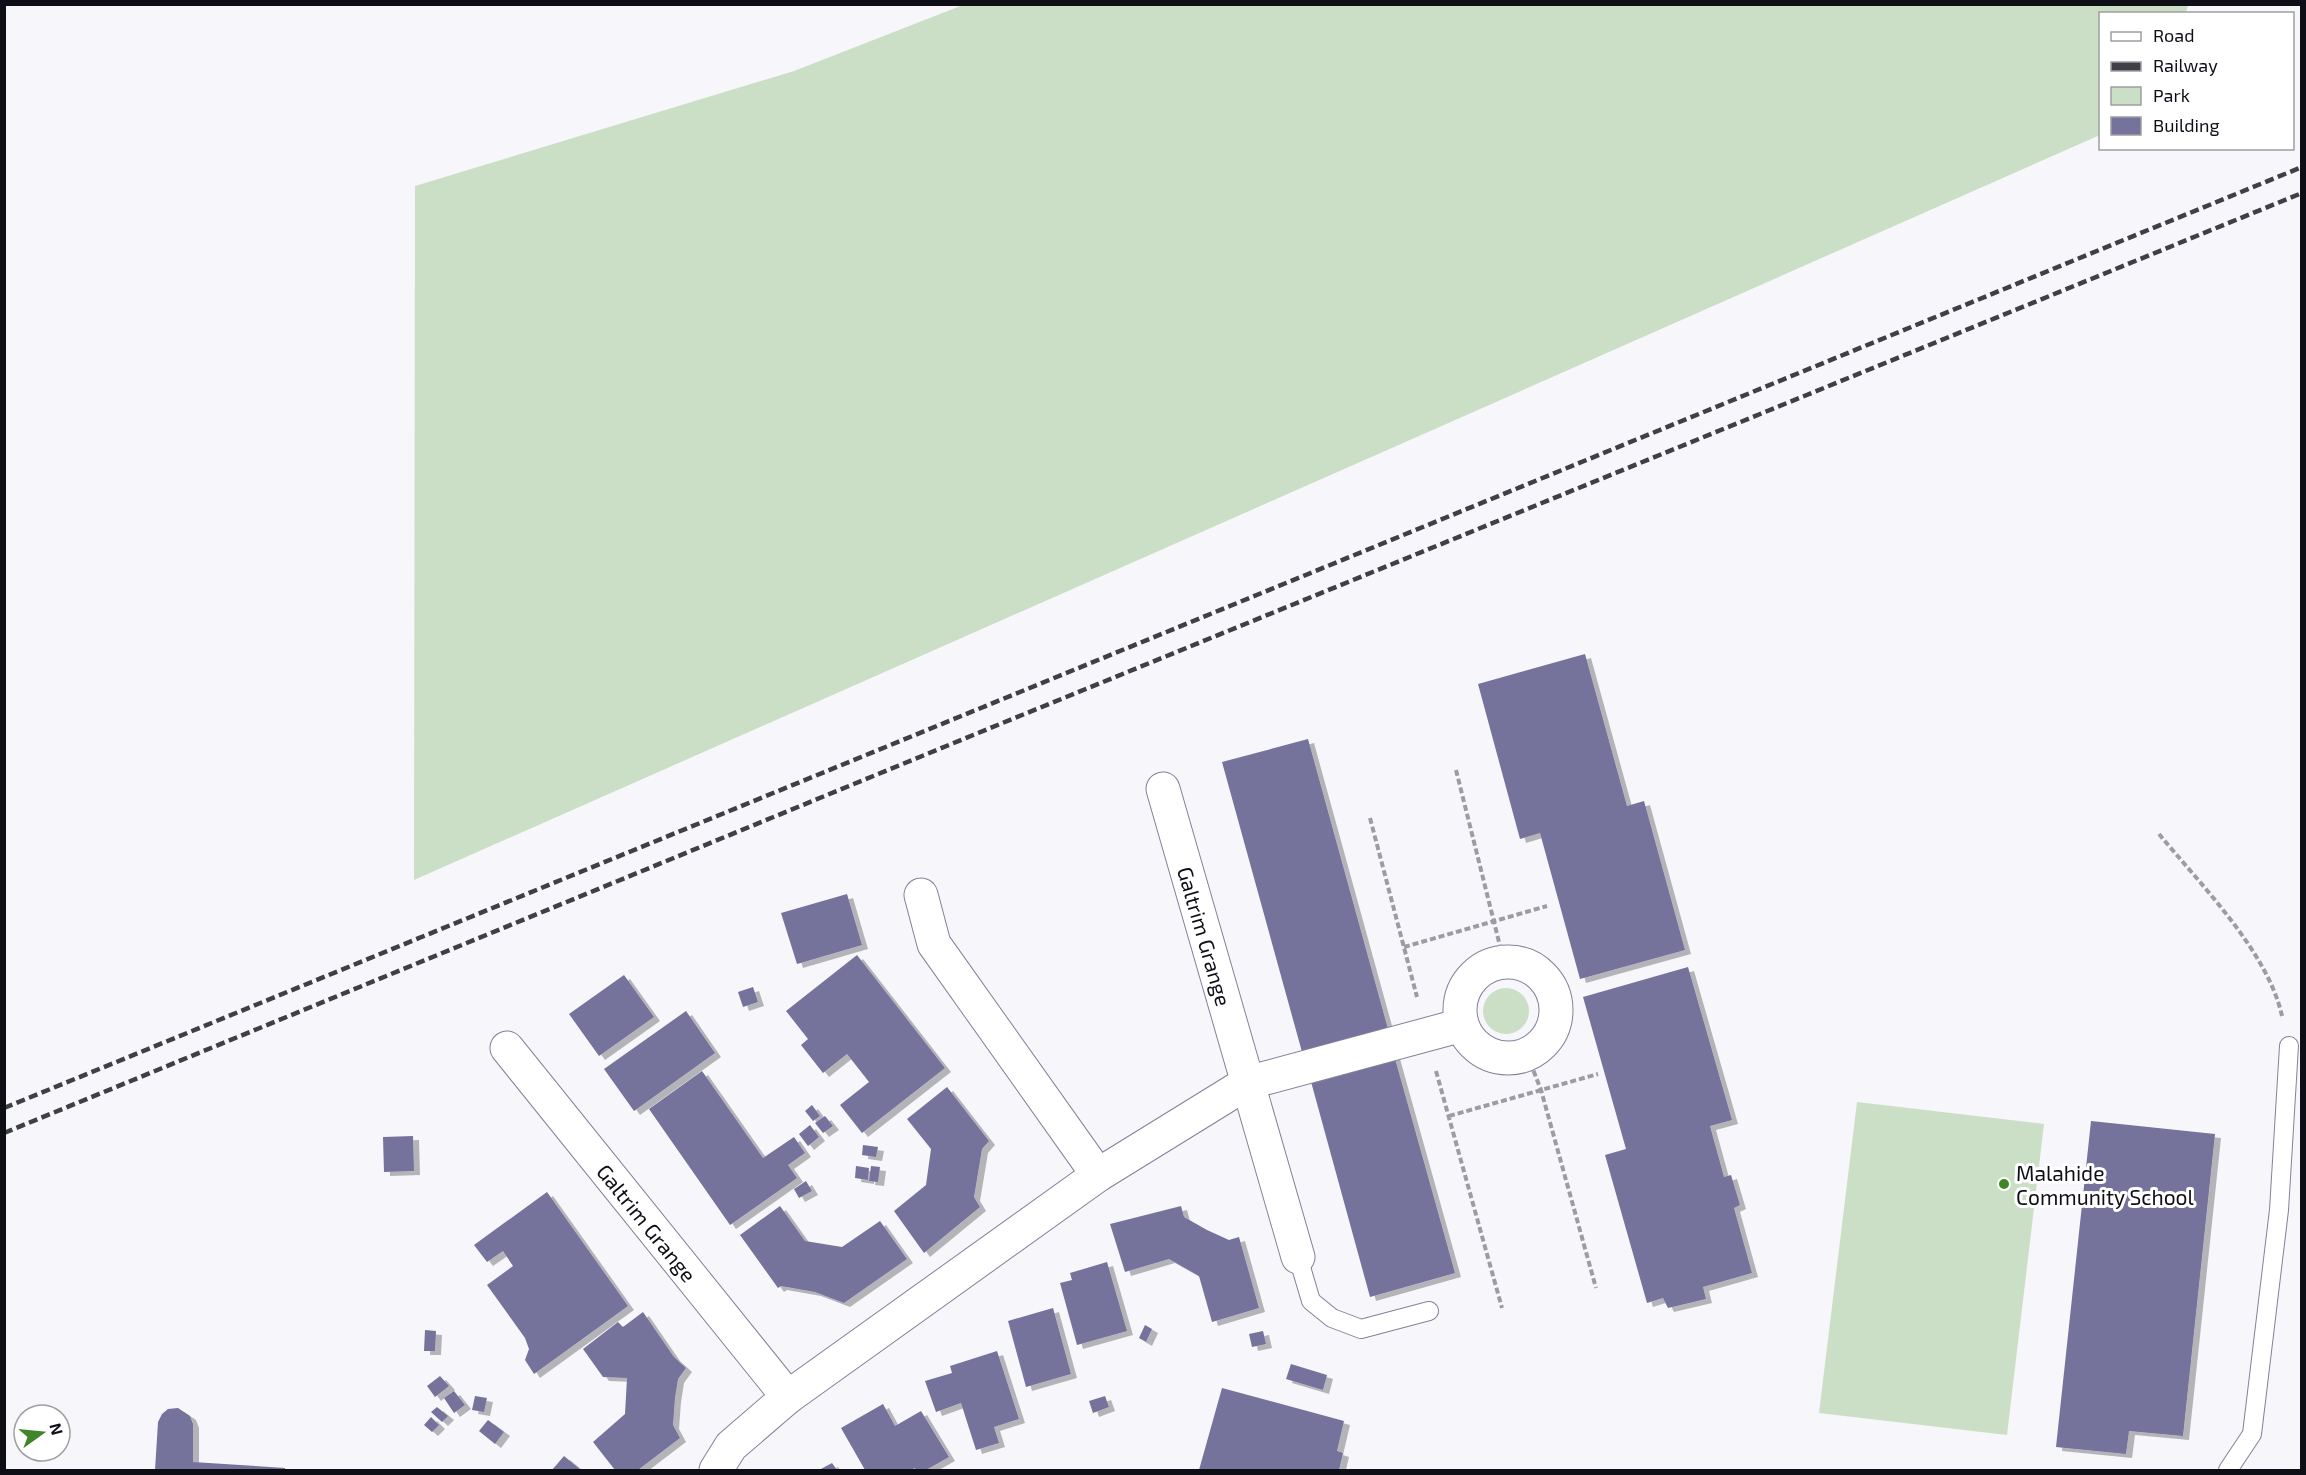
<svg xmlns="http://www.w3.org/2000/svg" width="2306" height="1475" font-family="'Exo 2',sans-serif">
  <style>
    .green { fill: #cbdfc6 }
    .building { fill: #74739c; filter: url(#shadow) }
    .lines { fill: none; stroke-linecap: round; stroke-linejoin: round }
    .lane-casing { stroke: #828299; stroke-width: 20 }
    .street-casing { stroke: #828299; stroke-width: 35 }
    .path { stroke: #9c9ca3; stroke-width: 4; stroke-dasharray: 6 3; stroke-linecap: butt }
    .lane { stroke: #fff; stroke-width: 18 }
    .street { stroke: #fff; stroke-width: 33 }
    .rail { stroke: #3f3f48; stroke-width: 4.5; stroke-dasharray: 9 4.5; stroke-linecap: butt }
    .poi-dot { fill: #408529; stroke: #fff; stroke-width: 2 }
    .labels { text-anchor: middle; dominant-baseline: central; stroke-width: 6; stroke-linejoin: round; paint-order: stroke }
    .street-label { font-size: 21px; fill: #0e0e17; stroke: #fff }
    .poi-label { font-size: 21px; fill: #0e0e17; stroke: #fff; text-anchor: start }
  </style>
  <defs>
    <filter id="shadow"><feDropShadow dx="6" dy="4" stdDeviation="0" flood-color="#0004"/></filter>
  </defs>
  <rect width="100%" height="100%" fill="#f6f6fb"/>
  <path class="green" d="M963 5V4L2188 5 2186 13 2100 14V135L414 880 415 186 794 71Z
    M1483 1011a23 23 0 1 1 46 0a23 23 0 1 1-46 0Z
    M1857 1102 2044 1124 2007 1435 1819 1413Z"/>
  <path class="building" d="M1585 654 1627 806 1644 801 1685 950 1580 979 1540 833 1520 839 1478 684Z
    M1308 739 1388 1029 1302 1052 1222 762Z
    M847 894 862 945 797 964 781 913Z
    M857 955 945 1068 862 1133 840 1105 869 1082 847 1054 823 1073 801 1045 808 1039 786 1011Z
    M1688 967 1732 1120 1710 1126 1724 1177 1731 1175 1740 1205 1734 1208 1752 1273 1703 1287 1706 1299 1668 1308 1663 1298 1647 1303 1605 1155 1626 1149 1583 997Z
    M624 975 654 1017 599 1056 569 1014Z
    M753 987 758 1002 743 1007 738 992Z
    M686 1011 715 1053 634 1111 604 1069Z
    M1394 1055 1455 1273 1370 1297 1310 1078Z
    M702 1071 763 1158 794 1137 805 1153 788 1165 797 1178 730 1225 649 1109Z
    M947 1087 989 1141 982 1149 974 1197 980 1207 924 1253 894 1211 926 1185 931 1149 907 1119Z
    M812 1105 820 1116 813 1121 805 1111Z
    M825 1116 833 1126 823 1133 815 1123Z
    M2091 1121 2215 1134 2183 1436 2129 1431 2126 1454 2056 1447Z
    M810 1125 819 1137 808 1146 799 1134Z
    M413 1136 414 1171 384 1172 383 1137Z
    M863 1145 878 1147 876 1157 862 1155Z
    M856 1166 869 1168 868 1180 855 1178Z
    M871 1166 880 1167 878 1182 869 1181Z
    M806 1181 812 1191 799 1198 794 1189Z
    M547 1192 628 1306 534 1374 525 1360 529 1349 525 1338 487 1285 513 1266 503 1251 487 1262 474 1245Z
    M780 1206 805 1241 842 1247 880 1221 907 1259 844 1303 815 1292 781 1286 778 1288 740 1235Z
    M1181 1206 1184 1217 1207 1230 1229 1240 1239 1237 1259 1308 1212 1322 1199 1276 1169 1259 1125 1272 1110 1224Z
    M1107 1262 1127 1331 1077 1345 1060 1283 1072 1280 1070 1273Z
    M1053 1308 1071 1374 1026 1387 1008 1321Z
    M643 1312 674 1357 686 1368 678 1379 675 1398 673 1425 680 1438 638 1470H615L593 1442 625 1414 627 1378 603 1377 583 1349 618 1322 623 1327Z
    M1145 1325 1152 1329 1146 1342 1139 1338Z
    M425 1330 436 1331 435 1351H424Z
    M1263 1331 1266 1344 1252 1347 1249 1334Z
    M997 1351 1019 1419 994 1427 999 1443 976 1450 961 1403 936 1412 925 1381 952 1373 950 1366Z
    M1291 1364 1327 1375 1323 1390 1286 1379Z
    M440 1376 449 1386 435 1397 427 1386Z
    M1222 1388 1344 1421 1337 1451 1343 1453 1339 1470H1199Z
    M454 1391 465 1405 454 1413 444 1398Z
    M475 1396 487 1398 484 1412 472 1410Z
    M1105 1396 1109 1407 1093 1413 1089 1401Z
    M883 1404 895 1426 921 1411 949 1457 926 1470H916L915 1468 910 1470H865L841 1428Z
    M437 1407 448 1416 442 1422 431 1412Z
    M178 1408 190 1416 193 1424V1462L285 1468V1470H155L158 1422 162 1414 168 1409Z
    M431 1417 439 1425 432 1432 424 1425Z
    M488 1420 504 1432 495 1444 479 1431Z
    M564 1456 581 1470H552Z
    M832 1463 837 1470H819Z"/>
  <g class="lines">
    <g class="lane-casing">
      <path id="lane" d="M1298 1257 1311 1301 1332 1318 1361 1329 1429 1311
        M2228 1470 2252 1434 2279 1210 2289 1046"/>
    </g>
    <g class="street-casing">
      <g id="street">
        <path id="s1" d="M1163 789 1298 1257"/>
        <path d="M921 895 934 944 1098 1175"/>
        <circle cx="1508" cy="1010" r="48"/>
        <path id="s2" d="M507 1048 788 1397"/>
        <path d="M716 1470 731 1446 788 1397 1098 1175 1247 1083 1462 1025"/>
      </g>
    </g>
    <path class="path" d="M1456 770 1504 962
      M1370 818 1417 997
      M2159 834C2201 885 2268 952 2282 1016
      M1404 947 1547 906
      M1527 1054 1541 1090 1596 1288
      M1436 1071 1502 1308
      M1449 1116 1598 1074"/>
    <use href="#lane" class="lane"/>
    <use href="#street" class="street"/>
    <path class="rail" d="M4 1108 2302 167
      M4 1133 1000 724 2302 193"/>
  </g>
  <circle class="poi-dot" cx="2004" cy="1184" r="6"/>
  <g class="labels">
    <g class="street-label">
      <text stroke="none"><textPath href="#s1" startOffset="153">Galtrim Grange</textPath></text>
      <text stroke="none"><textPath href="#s2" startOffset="224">Galtrim Grange</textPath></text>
    </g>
    <g class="poi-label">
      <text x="2016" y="1172">Malahide<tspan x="2016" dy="24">Community School</tspan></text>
    </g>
  </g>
  <rect width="2306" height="1475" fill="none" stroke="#0e0e17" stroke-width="12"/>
  <rect x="2099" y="12" width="195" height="138" fill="#ffffff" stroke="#9f9fa2" stroke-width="1.5"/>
  <rect x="2111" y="32" width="30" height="9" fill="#ffffff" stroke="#9f9fa2" stroke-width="1.5"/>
  <text x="2153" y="42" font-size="18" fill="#0e0e17">Road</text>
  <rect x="2111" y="62" width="30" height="9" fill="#3f3f48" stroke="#9f9fa2" stroke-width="1.5"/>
  <text x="2153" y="72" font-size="18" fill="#0e0e17">Railway</text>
  <rect x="2111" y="87" width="30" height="18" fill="#cbdfc6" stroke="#9f9fa2" stroke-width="1.5"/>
  <text x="2153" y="102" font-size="18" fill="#0e0e17">Park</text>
  <rect x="2111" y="117" width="30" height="18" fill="#74739c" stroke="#9f9fa2" stroke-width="1.5"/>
  <text x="2153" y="132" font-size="18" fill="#0e0e17">Building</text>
  <g transform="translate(42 1433) rotate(75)"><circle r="28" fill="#ffffff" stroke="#9f9fa2" stroke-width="1.5"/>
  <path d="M0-4.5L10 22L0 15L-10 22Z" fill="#408529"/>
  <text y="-9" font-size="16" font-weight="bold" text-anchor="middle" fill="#0e0e17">N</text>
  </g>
</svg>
